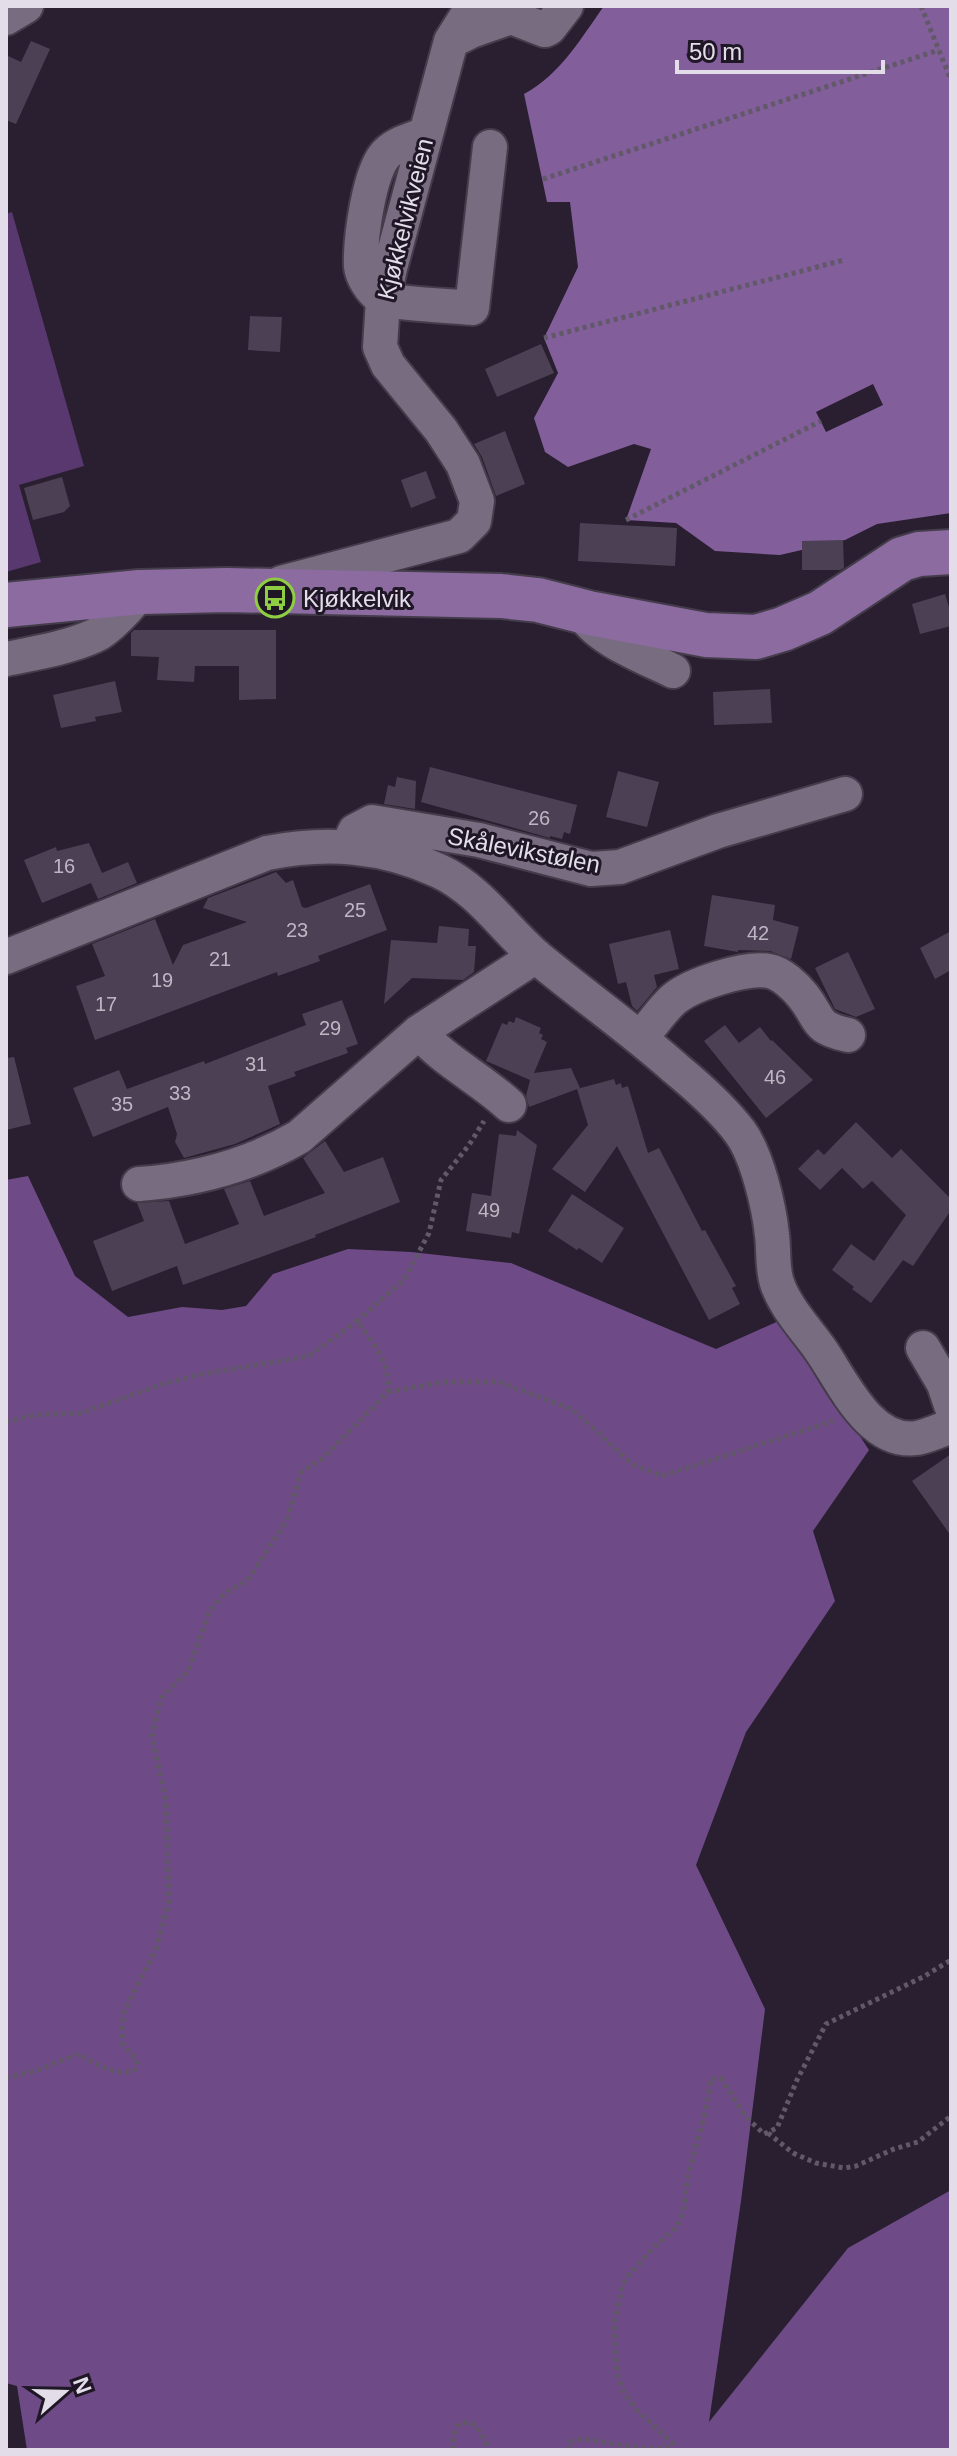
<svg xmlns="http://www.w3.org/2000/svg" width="957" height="2456" font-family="Arial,sans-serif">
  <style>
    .green { fill: #58386e }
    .forest { fill: #6e4b86 }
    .water { fill: #825e9b }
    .pier { fill: #291f30 }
    .building { fill: #4c4154 }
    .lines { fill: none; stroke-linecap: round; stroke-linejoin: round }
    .minor-casing { stroke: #443c4a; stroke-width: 38 }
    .major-casing { stroke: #443c4a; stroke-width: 48 }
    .path { stroke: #615868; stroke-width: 5; stroke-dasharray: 4 4; stroke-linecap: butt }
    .minor { stroke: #786c81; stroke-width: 34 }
    .major { stroke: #8b6ba0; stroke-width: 44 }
    .labels { text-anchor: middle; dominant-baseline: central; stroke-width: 6; stroke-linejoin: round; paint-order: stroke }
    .number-label { font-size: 20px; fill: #bdb6c4 }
    .street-label { font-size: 24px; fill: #e3dde9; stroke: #1f1626 }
    .poi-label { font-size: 24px; fill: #e3dde9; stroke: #1f1626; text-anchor: start }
  </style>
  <rect width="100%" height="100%" fill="#291f30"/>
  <path class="green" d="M12 212 84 466 19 485 41 562 6 572V214Z"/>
  <path class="forest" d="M28 1176 75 1276 128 1317 182 1307 222 1310 246 1306 273 1274 348 1249 411 1252 511 1263 716 1349 783 1319 869 1450 813 1531 835 1601 746 1732 696 1865 765 2009 741 2201 709 2422 848 2248 951 2190V2450H27L17 2386 6 2383V1180Z"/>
  <path class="water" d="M604 6H951V513L877 524 845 540 780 555 715 551 676 523 626 520 651 449 634 444 568 467 545 452 534 418 558 373 544 338 578 267 570 202H547L524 94C560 75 581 38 604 6Z"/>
  <path class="pier" d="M873 384 883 405 826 432 816 412Z"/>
  <path class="building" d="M31 41 50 49 16 124 6 120V55L21 62Z
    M250 316 282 317 280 352 248 350Z
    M541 344 554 373 497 397 485 369Z
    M505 431 525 484 496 496 482 457 474 444Z
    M426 471 436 498 411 508 401 480Z
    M62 477 70 506 64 512 33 520 24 488Z
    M580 523 677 528 675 566 578 561Z
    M843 540 844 568 840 570H802V541Z
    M945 594 951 614V626L920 634 912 604Z
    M134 630H276V699L239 700V666H195L194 682 157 680 159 657 131 656V633Z
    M115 681 122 712 95 717 96 721 61 728 53 695Z
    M770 689 772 723 714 725 713 692Z
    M430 767 577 805 570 834 564 832 562 839 550 836V838L421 802Z
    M618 771 659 782 647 827 606 817Z
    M397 777 416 781 415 809 384 804 388 785 395 787Z
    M89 843 102 873 128 862 137 883 98 899 91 883 42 903 24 860 56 847 57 851Z
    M276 872 286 883 293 880 302 907 306 908 370 884 387 930 318 956 320 961 278 976 277 972 95 1040 76 986 105 976 92 944 155 919 173 965 183 945 247 922 203 908 208 898Z
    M712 895 775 905 773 920 799 927 791 959 770 951 738 950V952L704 946Z
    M439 926 469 929 468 946H476L474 972 463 980 412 978 384 1004 391 940 437 943Z
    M670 930 679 969 654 975 657 987 637 1011 632 1006 626 982 618 984 609 944Z
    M951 931V970L935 979 920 948Z
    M848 952 875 1009 856 1017 835 1009 815 968Z
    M342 1000 358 1044 346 1048 348 1053 294 1072 296 1076 268 1086 280 1124 235 1144 184 1158 175 1142 177 1134 168 1107 93 1137 73 1088 119 1070 127 1089 204 1061 205 1064 306 1025 302 1014Z
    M516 1017 541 1028 539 1033 543 1035 541 1039 547 1042 534 1073 571 1068 580 1088 529 1107 526 1096 530 1080 486 1061 502 1023 507 1025 509 1021 514 1023Z
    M725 1025 739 1043 760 1027 771 1041 772 1040 813 1080 766 1118 704 1041Z
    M14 1057 31 1124 6 1130V1058Z
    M614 1079 616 1085 621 1083 622 1088 628 1086 648 1153 659 1148 702 1231 705 1230 736 1286 732 1288 740 1304 709 1320 617 1146 585 1192 552 1169 588 1125 577 1089Z
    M856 1122 892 1158 901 1149 951 1199V1210L913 1266 903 1260 871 1303 852 1289 854 1287 832 1270 851 1244 874 1261 906 1215 872 1181 863 1189 842 1168 820 1190 798 1169 818 1149 824 1155Z
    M517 1130 537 1145 519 1234 512 1232 511 1238 466 1231 472 1193 491 1196 499 1134 516 1136Z
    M325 1141 344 1172 383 1157 400 1202 315 1235 316 1237 183 1285 177 1266 112 1291 93 1241 144 1221 137 1203 169 1201 185 1244 239 1224 224 1189 250 1181 264 1216 325 1193 303 1158Z
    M572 1194 624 1228 602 1263 579 1248 577 1250 548 1231Z
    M951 1454V1536L912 1481Z"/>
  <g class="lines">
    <g class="minor-casing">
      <path id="minor" d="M6 18 26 6
        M451 41 471 31 511 17 545 30 549 28 566 6
        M426 134C413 139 397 143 387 153 369 169 360 241 361 266 362 277 371 290 380 297 389 304 456 306 472 308L490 147
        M281 583 459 536 474 521 477 501 463 464 441 430 388 365 380 347 383 300 390 268 451 41 473 6
        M581 611C596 639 645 657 673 671
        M6 659C35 653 67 648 94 636 108 630 131 605 140 592
        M348 846 355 831 372 822 479 840 591 869 620 867 718 831 845 794
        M6 957 267 853C327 841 383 845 439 871 480 890 505 930 538 958 584 996 631 1029 675 1068 698 1087 722 1108 740 1132 757 1155 769 1206 772 1235 774 1250 772 1268 777 1283 785 1307 805 1328 820 1349 842 1380 869 1445 917 1438 928 1436 941 1430 951 1426
        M419 1032C444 1061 481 1079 509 1105
        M641 1037C652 1026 661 1010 674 999 692 984 745 967 769 971 781 973 796 987 803 996 822 1020 813 1027 848 1035
        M139 1184C194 1180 250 1165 299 1137L419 1032 536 956
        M923 1348 944 1384 951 1405"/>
    </g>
    <g class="major-casing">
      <path id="major" d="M6 605 140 592 227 590 501 596 538 600 589 613 706 635 756 637 783 629 820 613 902 559 919 554 951 552"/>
    </g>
    <path class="path" d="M921 6 951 80
      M543 179 939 50
      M544 338 844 260
      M626 520 821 421
      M388 1392 443 1382H499L572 1409 632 1464 662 1476 833 1421
      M6 1422 34 1415 81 1413 166 1383 202 1374 309 1356 357 1321
      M6 2078 38 2070 78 2054C97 2064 111 2075 133 2072L137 2067V2060L123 2045 122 2030 124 2012 156 1949 169 1901 166 1802 152 1736 161 1698 188 1671 210 1610 226 1592 247 1581 287 1520 301 1472 322 1459 388 1392C391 1364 373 1342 357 1321L404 1280 429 1233 441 1180 469 1145 484 1121
      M768 2133 793 2153 816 2163 844 2168 856 2166 894 2149 918 2142 951 2116
      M453 2450C452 2439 454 2432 460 2423L470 2422 479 2430 490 2450
      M569 2450 570 2442 581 2439C602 2440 658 2456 673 2444L636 2409 624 2393 617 2374 614 2326 622 2286 627 2277 657 2244 677 2227 683 2213 688 2175 705 2113 711 2079 721 2078 746 2117 764 2134 777 2128 797 2080 826 2024 923 1977 951 1960"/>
    <use href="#minor" class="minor"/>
    <use href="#major" class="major"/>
  </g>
  <defs>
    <g id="bus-ring" transform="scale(2)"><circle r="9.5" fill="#1f1626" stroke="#8fcd42" stroke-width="1.5"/><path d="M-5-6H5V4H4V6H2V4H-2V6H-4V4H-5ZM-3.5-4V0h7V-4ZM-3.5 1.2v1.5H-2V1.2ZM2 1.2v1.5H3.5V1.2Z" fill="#8fcd42"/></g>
  </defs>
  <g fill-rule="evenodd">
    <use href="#bus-ring" x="275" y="598"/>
  </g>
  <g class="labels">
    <g class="number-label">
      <text x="539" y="818">26</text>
      <text x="64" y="866">16</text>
      <text x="355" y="910">25</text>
      <text x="297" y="930">23</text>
      <text x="758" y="933">42</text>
      <text x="220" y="959">21</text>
      <text x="162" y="980">19</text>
      <text x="106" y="1004">17</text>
      <text x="330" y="1028">29</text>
      <text x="256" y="1064">31</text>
      <text x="775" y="1077">46</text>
      <text x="180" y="1093">33</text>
      <text x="122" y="1104">35</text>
      <text x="489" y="1210">49</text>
    </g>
    <g class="street-label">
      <text transform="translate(405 219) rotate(-76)">Kjøkkelvikveien</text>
      <text transform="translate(524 850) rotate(11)">Skålevikstølen</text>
    </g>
    <g class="poi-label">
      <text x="303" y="598">Kjøkkelvik</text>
    </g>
  </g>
  <rect width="957" height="2456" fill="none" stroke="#e3dde9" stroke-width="16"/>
  <g transform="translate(64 2392) rotate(70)" stroke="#1f1626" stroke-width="6" paint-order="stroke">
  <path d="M0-6L14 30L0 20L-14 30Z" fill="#e3dde9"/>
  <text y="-12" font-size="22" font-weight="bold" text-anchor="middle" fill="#e3dde9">N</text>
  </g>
  <path d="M677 60v12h206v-12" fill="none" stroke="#e3dde9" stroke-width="4"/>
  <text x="689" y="60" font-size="24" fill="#e3dde9" stroke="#1f1626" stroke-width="6" paint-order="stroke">50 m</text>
</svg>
